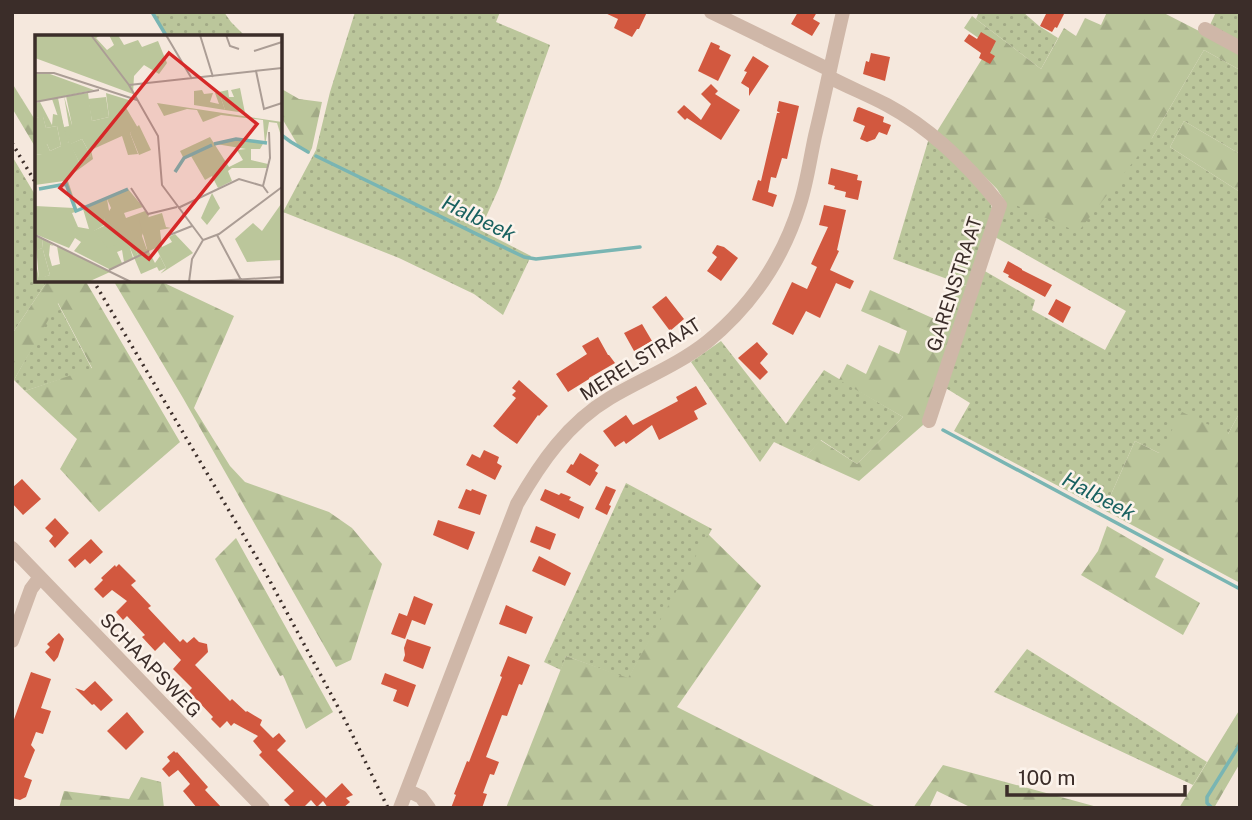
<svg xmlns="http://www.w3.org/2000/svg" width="1252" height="820" font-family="'Public Sans',sans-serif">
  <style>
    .grass { fill: url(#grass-dots) }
    .forest { fill: url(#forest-firs) }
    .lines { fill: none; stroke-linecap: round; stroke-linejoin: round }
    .stream { stroke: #79b5b3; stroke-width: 3.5 }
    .building { fill: #d2583f }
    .minor { stroke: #cfb7a8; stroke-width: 14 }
    .rail { stroke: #3b2d29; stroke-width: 3.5; stroke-dasharray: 2 5; stroke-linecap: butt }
    .labels { text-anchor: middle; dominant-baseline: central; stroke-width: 5; stroke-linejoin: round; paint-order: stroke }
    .street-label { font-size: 19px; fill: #3b2d29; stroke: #fcf3eb }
    .water-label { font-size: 21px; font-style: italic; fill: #196160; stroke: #fcf3eb }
    .inset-river { fill: none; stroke: #79b5b3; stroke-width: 3.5 }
    .inset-road { fill: none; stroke: #ab9d95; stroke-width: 2 }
    .view { fill: #d62828; fill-opacity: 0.15; stroke: #d62828; stroke-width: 3.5 }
    .inset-edge { fill: none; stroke: #3b2d29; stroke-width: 3.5 }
  </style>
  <defs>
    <pattern id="grass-dots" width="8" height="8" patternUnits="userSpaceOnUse" patternTransform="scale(1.75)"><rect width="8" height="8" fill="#bbc69b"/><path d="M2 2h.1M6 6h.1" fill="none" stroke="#a2aa86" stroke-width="1.8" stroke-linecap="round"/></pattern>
    <pattern id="forest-firs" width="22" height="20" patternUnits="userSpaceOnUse" patternTransform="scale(1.75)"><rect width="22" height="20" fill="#bbc69b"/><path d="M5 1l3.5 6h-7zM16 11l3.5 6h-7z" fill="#a2aa86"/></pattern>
  </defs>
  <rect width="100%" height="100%" fill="#f5e8dd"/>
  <path class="grass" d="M152 12H224L231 22 246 37H167Z
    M355 12H500L496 22 550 45 499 188 480 230 531 256 503 315 474 294 399 258 283 212 316 150 330 92Z
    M979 12H1023L1039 26 1058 38 1041 69 976 19Z
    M1216 12H1240V43L1209 27Z
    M1204 50 1240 70V154L1184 121 1170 147 1240 192V412L1228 434 1159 453 1135 441 1104 510 954 431 970 403 944 387 983 270 1035 300 1032 310 1105 350 1126 311 995 237 1004 200 1152 138Z
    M929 138 988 193 992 209 969 287 893 259Z
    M12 156 37 198V280H48L12 334Z
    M57 302 92 369 25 391 14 380Z
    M721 341 786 424 824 370 903 417 857 464 821 440 806 457 774 442 760 462 691 362Z
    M626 483 712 529 628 679 566 656 561 670 544 662Z
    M1027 649 1207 762 1193 785 994 692Z"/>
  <path class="forest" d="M1107 12H1162L1240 52V70L1204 50 1152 138 1078 232 1004 200 997 189 966 158 936 133 990 46 964 28 972 16 1041 69 1064 28 1076 36 1085 18 1101 25Z
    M12 83 37 123V150L12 108Z
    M280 88 299 99 322 102 312 148 309 154 299 147 280 115Z
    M1184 121 1240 154V192L1170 147Z
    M48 280H85L180 442 99 512 60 469 77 439 25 391 92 368 58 303 14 380 12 379V334Z
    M113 280H158L234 316 194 408 230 466 245 482 329 512 352 528 382 564 351 660 336 667 183 398Z
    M952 281 969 287 923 425 859 481 806 457 820 440 857 464 903 417 839 380 847 364 866 374 879 345 899 354 907 331 861 311 870 290 939 321Z
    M1182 412 1228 434 1240 412V583L1104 510 1135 441 1159 453Z
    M1107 526 1164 559 1155 577 1200 603 1183 635 1081 575 1098 551Z
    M708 534 761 586 677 707 878 808H506L566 656 628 678Z
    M236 538 333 712 306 729 283 675 280 676 215 559Z
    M1240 709V763L1214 808H1179Z
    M943 765 1101 808H972L937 791 929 808H913Z
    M141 777 161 782 164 808H59L64 791 129 799Z"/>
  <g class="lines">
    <path class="stream" d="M152 12 167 37
      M280 134 291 142 308 152
      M316 156 524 257 536 259 640 247
      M943 430 1240 589
      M1212 808 1207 803V797L1240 744"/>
  </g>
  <path class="building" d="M603 12H647L639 29H637L632 37 614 28 618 19Z
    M798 12H817L813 19 820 23 812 36 791 24Z
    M1047 12H1065L1057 28 1055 27 1052 32 1040 26Z
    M981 32 996 41 990 53 995 56 990 64 979 58 981 53 964 41 969 34 977 39Z
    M711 42 720 46 719 49 731 55 718 81 698 71Z
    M871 53 890 57 885 81 863 74 866 61 869 62Z
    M753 56 769 66 749 96V88L741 83 747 72 744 71Z
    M711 84 718 91 715 94 740 110 721 140 687 118 685 120 677 112 684 105 701 120 711 104 701 94Z
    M779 101 799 106 787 159 782 158 776 178 771 177 768 192 777 195 773 207 752 200 758 180 761 181 777 113H780L777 111Z
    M859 107 884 117 883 122 891 125 887 135 879 132 875 139 867 142 860 139 865 126 853 121 857 108Z
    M831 168 858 175 857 180 862 181 858 200 845 197 846 192 834 189 835 186 828 184Z
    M824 205 846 210 837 250 839 251 830 270 854 281 850 289 836 283 820 318 806 311 793 335 772 324 792 282 807 289 817 267 811 264 828 227 819 225Z
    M717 245 724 247 738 258 721 281 707 271 717 257 712 253Z
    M1008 261 1022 269V270L1052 285 1045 297 1008 277 1009 275 1003 272Z
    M666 296 684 319 670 331 652 307Z
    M1056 299 1071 307 1063 323 1048 314Z
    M642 324 652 341 634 351 624 333Z
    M598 337 608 355H609L615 363 589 378V379L568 392 556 374 587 354 582 346Z
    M757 342 768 354 760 363 768 372 760 380 738 358Z
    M519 380 548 406 539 416 538 415 517 444 500 432 493 426 516 398 512 395 516 391 512 388Z
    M696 386 707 404 694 411 698 419 659 440 652 425 626 444 624 441 615 447 603 431 626 415 633 425 678 401 676 397Z
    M484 450 499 457 497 463 502 466 495 480 466 465 472 454 480 458Z
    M580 453 599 465 595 471 598 473 590 486 566 472 571 464 573 465Z
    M22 479 41 499 23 515 12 503V488Z
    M606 486 616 490 609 505 611 506 607 515 595 509Z
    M466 489 471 491 472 489 487 495 480 515 458 508Z
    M545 489 559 495 561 493 571 497 569 500 584 507 579 519 540 500Z
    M55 518 69 533 55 548 49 541 53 536 45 528Z
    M438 520 475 532 468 550 433 535Z
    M536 526 556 534 550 550 530 542Z
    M91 539 103 552 90 564 85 559 75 568 68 560Z
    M539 556 571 573 565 586 532 571Z
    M119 564 136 581 131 585 151 606 148 608 180 642 183 639 187 643 194 637 199 642 207 644 208 652 195 665 230 701 232 699 246 712 247 711 262 720 260 725 273 738 279 733 286 741 277 750 326 798 317 807 311 800 303 808H292L284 800 294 791 259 755 262 752 253 741 258 736 234 723 231 726 227 721 220 728 211 719 213 717 195 698 193 700 187 693 192 688 173 669 181 660 164 642 155 651 142 637 145 635 127 616 123 620 116 612 127 601 112 590 103 598 94 589 103 580 101 578 115 565 116 567Z
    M414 596 433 604 425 625 412 620 405 639 391 634 399 613 407 616Z
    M506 605 533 617 526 634 499 624Z
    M59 633 64 639 58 657 54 662 45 652 50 647 47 644Z
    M407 639 431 647 423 669 403 661 405 655 404 648Z
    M508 656 530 665 522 685 519 684 507 716 502 715 486 757 499 762 494 775 490 774 483 793 487 794 482 808H451L456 795 454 794 467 761 469 762 502 677 500 676Z
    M31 672 51 679 41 708 51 711 43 734 36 732 31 745 35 750 24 777 32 780 26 797 20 800 12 798V725Z
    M385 673 416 685 408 707 393 701 397 690 381 684Z
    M95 681 113 700 101 711 94 704 92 705 75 688 84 691Z
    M127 712 144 732 126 750 107 731Z
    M174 751 176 753 177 752 208 787 205 790 222 808H197L183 791 190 784 178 770 169 777 162 769 170 761 167 757Z
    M342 783 353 795 346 798 350 802 343 808H328L323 801Z"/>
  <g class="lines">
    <path class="minor" d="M711 12 830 70
      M1205 29 1240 48
      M829 77C848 87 868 95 887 105 932 129 969 166 1000 205L929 421
      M12 548 263 808
      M12 641 31 589 40 577
      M407 790 421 797 429 808
      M400 808 517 504C541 462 568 423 610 398 642 379 678 365 707 342 751 306 783 259 800 204 807 182 810 159 815 136 825 95 833 54 843 12"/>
    <path class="rail" d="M12 143 37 185
      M93 280 264 570 346 722 388 808"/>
  </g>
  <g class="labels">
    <g class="street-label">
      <text transform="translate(954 284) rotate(-72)">GARENSTRAAT</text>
      <text transform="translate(640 359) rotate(-32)">MERELSTRAAT</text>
      <text transform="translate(151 665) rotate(46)">SCHAAPSWEG</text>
    </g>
    <g class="water-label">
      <text transform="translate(479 218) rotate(26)">Halbeek</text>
      <text transform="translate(1099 496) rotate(28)">Halbeek</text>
    </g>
  </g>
  <g transform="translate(35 35)">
    <rect width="247" height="247" fill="#f5e8dd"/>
    <path d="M205 53 210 78 190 75 184 57 193 55 194 62H199L196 55ZM29 61 37 90V104L32 108 17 64 23 63 29 92 34 91ZM71 62 74 82 57 86 53 64ZM8 81 11 93 22 91 26 111 15 116 12 109 8 119 0 120V83ZM104 90 116 115 104 120 95 98ZM175 102 194 132 208 125 202 115 211 114 181 109 201 104 229 107 225 114H216V125L233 129 232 133H197L193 136 197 146 183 153 177 141 170 145 156 121 149 124 145 116ZM47 104 56 121 44 127 35 109ZM93 154 108 172 89 178 91 183 110 176 114 180 107 201 112 215 104 218 100 213 103 221 114 217 120 228 125 221 131 233 124 236 122 232 106 239 95 213H71L58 196 71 190 69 184 76 173 72 164ZM0 201 8 204 7 213 3 215H8L15 240 4 244Z" fill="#bbc69b"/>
    <path d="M0 0H66L61 3 72 15 79 10 74 0H83L89 10 103 5 107 12 123 6 132 28 124 39 109 30 99 41 98 59 0 23ZM0 39H15L59 55 0 67ZM167 55 169 59 178 58 175 67 184 69 180 58 184 57 190 75 159 70V56ZM53 58 57 86 74 82 71 58 97 66 90 71 103 93 95 98 103 119 93 120 87 101 56 115 58 124 32 143 43 176 37 178 43 192 54 194 48 174 72 164 75 181 69 184 71 189 59 196 72 213 105 202 106 206 95 213 98 223 89 227 87 215 82 217 87 228 76 235 39 216 46 207 40 203 34 213 0 199V171L39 173 29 146 0 150V120L7 119 5 113 12 109 15 116 26 111 22 91 11 93 8 82 0 83V68L5 67 17 90 18 79 26 81 33 108 37 90 31 61ZM47 104 56 121 44 127 36 109ZM122 68 247 87V104L242 88 234 87 230 110 228 85 186 80 168 87 162 75 152 74 129 81ZM177 158 185 173 172 190 166 183ZM127 178 131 192 136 193 125 195 127 212 137 207 134 202 140 199 158 218 125 239 131 233 121 213 103 221 100 213 105 217 112 214 104 185ZM8 204 19 211 15 210 14 220 17 231 25 229 22 211 75 237 53 247H0V225L4 243 15 240 8 215H2L7 213Z" fill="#bbc69b" fill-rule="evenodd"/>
    <path d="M246 169 247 225 212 227 200 204 218 188 227 196Z" fill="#bbc69b"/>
    <path class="inset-river" d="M179 109 201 104 232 108M140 137 149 123 177 110M4 154 31 149 41 176 93 154"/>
    <path class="inset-road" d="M56 0 94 50 123 101 127 150 168 205M131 0 157 44M165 0 178 42M191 0 195 11 204 14M219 16 247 7M221 36 229 74 247 68M0 38H19L102 65M94 50 247 33M0 67 64 55M228 151 235 123 234 97M96 153 113 179 142 172M143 173 204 144 228 151 233 158M0 200 96 247M182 200 206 245M132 201 157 191M74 235 114 216M154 247 157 224 168 205 184 199 247 152M163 247 247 242"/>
    <path class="view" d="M134 18 222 89 114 224 25 153Z"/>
    <rect width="247" height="247" class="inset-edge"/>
  </g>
  <rect width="1252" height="820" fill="none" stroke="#3b2d29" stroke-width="28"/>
  <path d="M1007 785v10h178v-10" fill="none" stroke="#3b2d29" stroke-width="3.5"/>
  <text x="1018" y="785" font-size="21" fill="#3b2d29" stroke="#fcf3eb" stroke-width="5" paint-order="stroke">100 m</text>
</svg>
